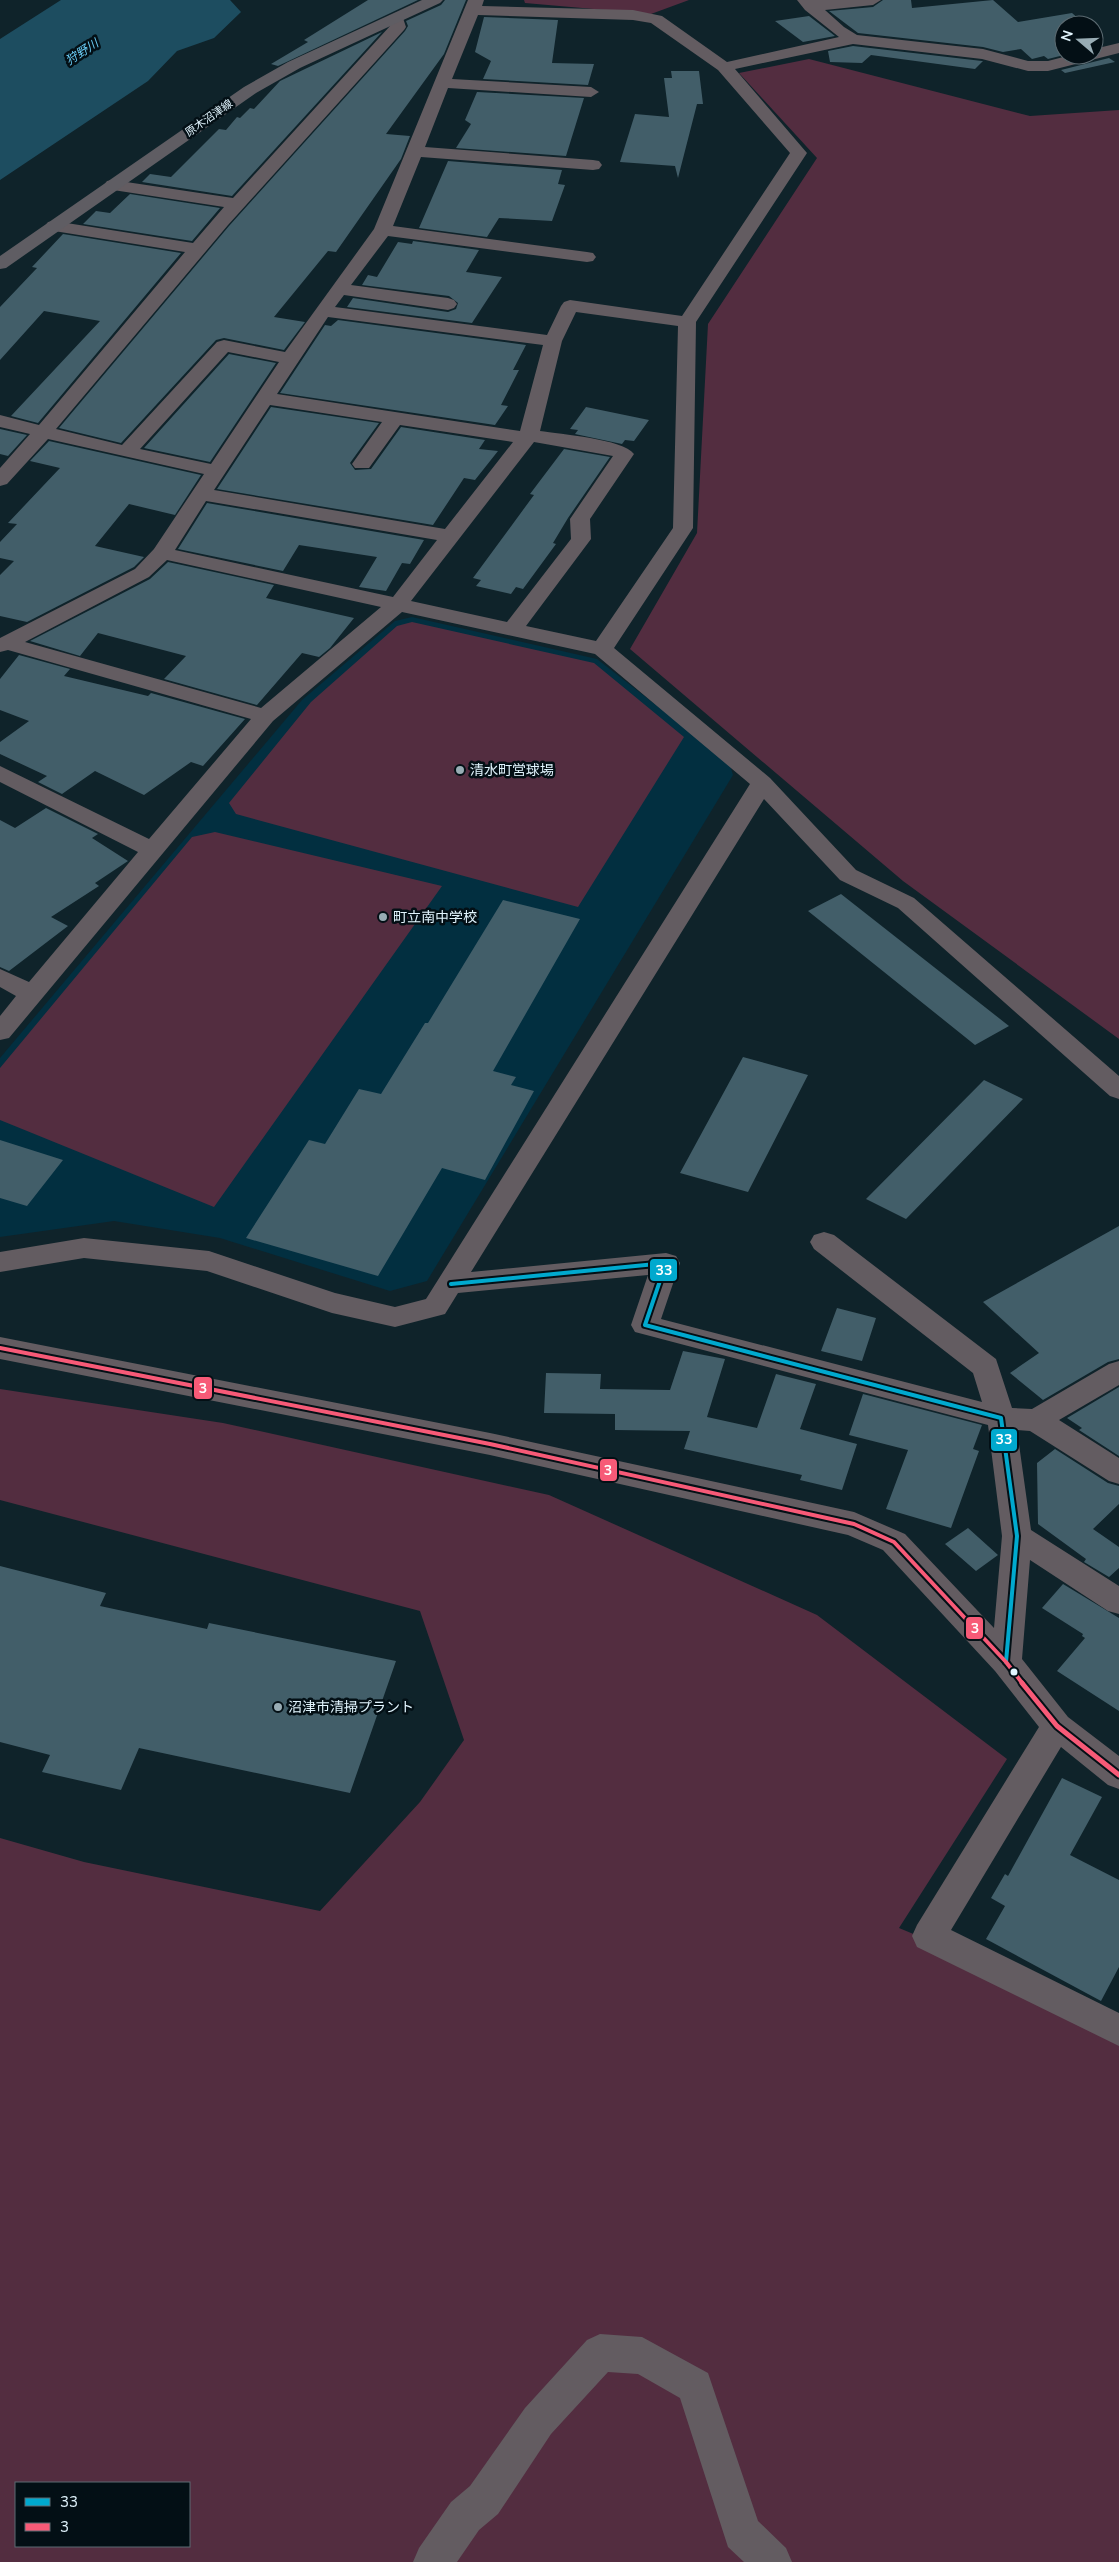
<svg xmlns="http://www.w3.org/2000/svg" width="1119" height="2562" font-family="'Nunito Sans','Noto Sans JP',sans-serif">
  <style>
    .built { fill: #022f40 }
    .green { fill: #532d40; fill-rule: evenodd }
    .water { fill: #1d4d60 }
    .building { fill: #425e69 }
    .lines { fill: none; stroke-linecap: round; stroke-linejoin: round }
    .minor { fill: #635c61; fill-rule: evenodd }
    .major { fill: #5f5d63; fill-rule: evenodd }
    .bus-1-casing { stroke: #030f15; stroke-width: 8 }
    .bus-2-far1-casing { stroke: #030f15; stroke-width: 8 }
    .bus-2-casing { stroke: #030f15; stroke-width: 9 }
    .bus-1 { stroke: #00a9ce; stroke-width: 4 }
    .bus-2-far1 { stroke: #f75a77; stroke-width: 4 }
    .bus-2 { stroke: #f75a77; stroke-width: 5 }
    .poi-dot { fill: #98acb4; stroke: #030f15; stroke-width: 2 }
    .bus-dot { fill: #e2f5fe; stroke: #030f15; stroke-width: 2 }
    .labels { text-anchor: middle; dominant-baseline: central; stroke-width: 5; stroke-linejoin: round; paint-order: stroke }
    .far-street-label { font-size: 11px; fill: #e2f5fe; stroke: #030f15 }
    .far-water-label { font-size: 12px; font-style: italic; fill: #6acdf6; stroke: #030f15 }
    .poi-label { font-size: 14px; fill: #e2f5fe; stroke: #030f15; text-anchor: start }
    .line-badge { stroke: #030f15; stroke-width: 2 }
    .badge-label { font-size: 14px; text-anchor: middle; font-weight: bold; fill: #fff }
  </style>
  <rect width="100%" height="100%" fill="#0f232a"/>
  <path class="built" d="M412 617 597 659 729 762 733 775 427 1281 390 1291 220 1238 114 1221 0 1237V1058L302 700 395 621Z"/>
  <path class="green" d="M524 0H689L651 14 525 3Z
    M809 59 1030 116 1119 110V1039L903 881 630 649 697 533 708 324 817 158 739 73Z
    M412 622 594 663 684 737 578 907 236 814 229 803 311 702 397 626Z
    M215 832 442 886 214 1207 0 1120V1068L192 837Z
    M0 1389 223 1423 549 1495 817 1615 1007 1759 899 1928 995 1968 1119 2030V2562H0V1838L84 1862 320 1911 420 1802 464 1740 420 1611 0 1500ZM16 2483H189V2546H16Z"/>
  <path class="water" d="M61 0H230L241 12 214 38 177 51 148 81 0 180V39Z"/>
  <path class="building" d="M368 0H418L278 66 271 64 308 42 304 40Z
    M445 0H466L444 54 386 134 410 136 401 159 336 252 328 251 274 317 305 322 284 350 224 338 216 340 121 443 59 428 229 226 405 31 408 26 406 21 441 5Z
    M883 0H911L912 8 993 0 1018 22 1072 13 1086 25H1064V55L1048 59 1044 56 1032 59 1021 49 1003 52 983 47 858 33 829 11 873 7Z
    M809 16 835 36 803 42 775 21Z
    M484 17 558 20 552 63 594 64 588 85 483 79 491 61 475 52Z
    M382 32 232 196 142 182 150 174 171 177 219 129 226 130 237 117 240 118 250 108 254 109 280 81Z
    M853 46 982 61H983L975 69 871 55 862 63 830 62 828 51Z
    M1109 58 1115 62 1065 73 1061 70Z
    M671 71H699L703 104H697L678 178 675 166 620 162 635 114 669 117 664 78H672Z
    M477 92 584 98 566 156 456 148 471 124 465 120Z
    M448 161 562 170 558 184 565 185 552 221 499 218 487 237 419 228Z
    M130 194 220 208 192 241 83 224 96 211 110 213Z
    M63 234 181 253 38 423 11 416 100 321 44 311 0 360V307L37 268 32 267Z
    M413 241 479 250 466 272 502 277 472 323 347 307 353 298 448 312 456 309 458 303 449 296 362 285 368 275 377 277 398 242 412 244Z
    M338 320 526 345 513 370H519L501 405 508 406 495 425 280 393 325 325 331 326Z
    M229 354 276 363 210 462 144 448Z
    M271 407 379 423 350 463 355 470 371 469 401 427 485 440 479 449 498 451 475 480 464 478 433 525 217 489Z
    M586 407 649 420 634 441 625 440 622 444 575 434 578 430 570 429Z
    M0 429 27 435 8 456 0 454Z
    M49 441 201 475 175 515 129 504 95 546 144 557 134 567 27 622 0 616V575L14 561 0 558V542L17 524 8 523 60 468 30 461Z
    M564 449 610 457 568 518 553 543 556 544 523 589 516 587 511 594 476 586 481 580 473 578 534 495 530 494Z
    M207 503 424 540 410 564 402 563 386 591 359 587 377 557 299 545 283 571 178 549Z
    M168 562 274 585 266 598 354 618 330 648 319 657 302 653 257 705 164 679 186 656 98 633 80 656 30 641 150 579Z
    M19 655 70 669 64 676 148 696 151 693 245 719 203 766 191 762 144 795 95 771 62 794 38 782 47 776 0 754V742L29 721 0 710V679Z
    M46 808 98 834 92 838 128 861 95 883 99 886 51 917 68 926 9 971 0 967V820L15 828Z
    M841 894 1009 1026 975 1045 808 911Z
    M503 900 580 919 493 1071 516 1077 511 1085 534 1091 485 1180 442 1168 378 1276 246 1238 309 1140 325 1144 359 1089 381 1094 425 1023H428Z
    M743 1057 808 1075 748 1192 680 1173Z
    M984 1080 1023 1099 906 1219 866 1199Z
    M0 1140 63 1160 27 1206 0 1198Z
    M1119 1226V1359L1108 1362 1043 1400 1010 1373 1039 1353 983 1302Z
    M837 1308 876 1318 862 1361 821 1351Z
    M683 1351 725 1359 707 1417 757 1428 776 1374 816 1384 800 1429 857 1444 842 1490 800 1480 802 1475 684 1449 690 1431 615 1430V1414L544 1413 546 1373 601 1374 600 1389 670 1390Z
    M1119 1387V1456L1079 1430 1082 1428 1067 1418Z
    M863 1394 982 1425 973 1449 979 1451 951 1528 886 1509 908 1450 849 1435Z
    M1055 1449 1108 1483 1119 1486V1504L1093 1529 1119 1547V1568L1109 1577 1084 1562 1086 1559 1038 1524 1037 1463Z
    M968 1528 998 1555 976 1571 945 1544Z
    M0 1566 106 1593 100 1606 207 1629 209 1623 396 1661 350 1793 139 1748 121 1790 42 1772 50 1755 0 1742Z
    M1063 1584 1119 1618V1711L1057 1671 1085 1638 1082 1636 1083 1634 1042 1608Z
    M1062 1778 1102 1797 1070 1855 1119 1880V1967L1101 2001 986 1939 1005 1906 991 1898 1005 1874 1008 1876Z"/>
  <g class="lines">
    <path class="minor" d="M468 0H484L482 6 633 10 662 16 727 62 839 37 805 10 797 0H881L873 5 825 10 844 27 857 35 983 49 1028 61H1048L1071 55H1094V49L1119 43V53L1048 71H1028L982 59 853 44 735 69 807 153 696 322 693 528 614 648 770 778 856 870 914 898 1119 1076V1099L1110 1096 898 908 840 880 764 799 471 1272 666 1253 676 1256 680 1263 661 1319 982 1402 973 1373 814 1249 810 1242 814 1235 824 1232 834 1235 996 1359 1012 1408 1032 1409 1109 1364 1119 1361V1385L1059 1420 1119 1458V1484L1109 1481 1030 1431 1017 1430 1031 1530 1119 1586V1614L1108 1611 1030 1560 1022 1659 1068 1717 1119 1756V1789L1108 1785 1061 1747 951 1930 1119 2013V2046L917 1947 912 1936 917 1925 1039 1727 995 1671 883 1550 848 1535 490 1455 0 1359V1337L490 1433 854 1512 905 1534 994 1628 1002 1536 988 1425 635 1332 631 1325 648 1275 458 1293 445 1314 395 1327 332 1313 207 1271 84 1258 0 1272V1252L84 1238 209 1251 335 1293 395 1307 426 1299 750 784 595 654 402 612 273 721 9 1038 0 1040V1016L16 996 0 987V969L29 982 138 852 0 782V766L149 839 251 719 8 650 0 652V638L135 569 154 549 204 474 48 439 7 484 0 486V468L30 434 0 427V415L39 425 185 252 54 231 48 230 45 226 48 222 54 221 193 243 224 207 113 190 107 189 104 185 107 181 113 180 233 198 390 26 388 18 390 15H402L406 27 404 30 228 225 56 429 122 445 217 342 224 340 285 352 374 229ZM478 15 633 20 651 23 718 70 790 153 682 316 570 300 564 302 561 306 547 335 335 307 344 295 448 310 454 308 457 304 454 300 448 298 351 285 388 236 587 262 593 261 596 257 593 253 587 252 393 226 421 157 593 170 599 169 602 165 599 161 593 160 425 147 448 88 591 97 599 92 591 87 452 79ZM576 312 678 326 673 528 596 641 526 626 591 539 590 519 634 454C623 439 560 434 540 431L562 341ZM328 317 543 345 520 431 277 394ZM228 352 279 362 211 464 140 449ZM270 405 382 422 352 464 355 468H369L400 425 513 442 445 529 214 490ZM534 442 613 456 570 519 571 539 507 622 411 601ZM206 501 437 540 393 597 175 550ZM167 560 381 607 261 708 25 642 149 577Z
      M600 2334 642 2337 708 2373 758 2521 786 2548 792 2562H744L728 2547 680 2398 638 2374 608 2372 551 2434 498 2514 479 2530 457 2562H413L419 2548 451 2502 470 2486 525 2408 587 2340Z"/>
    <path class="major" d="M422 0H443L440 3 300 68 256 93 6 268 0 269V256L244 87 288 62Z"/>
    <g class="bus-1-casing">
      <path id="bus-1" d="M451 1284 666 1263 645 1325 1001 1418 1017 1536 1006 1662"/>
    </g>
    <g class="bus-2-far1-casing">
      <path id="bus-2-far1" d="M0 1348 490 1444 854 1524 894 1542 1006 1662 1023 1684"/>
    </g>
    <g class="bus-2-casing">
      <path id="bus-2" d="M1022 1683 1057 1726 1119 1775"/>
    </g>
    <use href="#bus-1" class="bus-1"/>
    <use href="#bus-2-far1" class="bus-2-far1"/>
    <use href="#bus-2" class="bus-2"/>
  </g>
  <g class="poi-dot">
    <circle cx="460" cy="770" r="5"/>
    <circle cx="383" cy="917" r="5"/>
    <circle cx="278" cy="1707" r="5"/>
  </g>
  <circle class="bus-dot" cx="1014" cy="1672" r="4.5"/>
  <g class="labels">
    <g class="far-street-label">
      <text transform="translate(209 118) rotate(-35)">原木沼津線</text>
    </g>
    <g class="far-water-label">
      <text transform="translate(82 52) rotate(-33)">狩野川</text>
    </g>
    <g class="poi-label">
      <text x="470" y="770">清水町営球場</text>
      <text x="393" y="917">町立南中学校</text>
      <text x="288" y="1707">沼津市清掃プラント</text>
    </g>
  </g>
  <g class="line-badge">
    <rect x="649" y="1258" width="29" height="24" rx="5" fill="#00a9ce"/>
    <rect x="193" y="1376" width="20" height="24" rx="5" fill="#f75a77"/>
    <rect x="990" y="1428" width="28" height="24" rx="5" fill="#00a9ce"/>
    <rect x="599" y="1458" width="19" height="24" rx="5" fill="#f75a77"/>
    <rect x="965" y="1616" width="19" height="24" rx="5" fill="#f75a77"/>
  </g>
  <g class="badge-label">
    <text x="664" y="1275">33</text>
    <text x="203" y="1393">3</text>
    <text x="1004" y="1444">33</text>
    <text x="608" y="1475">3</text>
    <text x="975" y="1633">3</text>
  </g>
  <rect x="15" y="2482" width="175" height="65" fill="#030f15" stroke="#5c6b72"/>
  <rect x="25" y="2498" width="25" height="8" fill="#00a9ce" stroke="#5c6b72"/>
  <text x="60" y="2507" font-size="15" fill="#e2f5fe">33</text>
  <rect x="25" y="2523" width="25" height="8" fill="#f75a77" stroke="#5c6b72"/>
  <text x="60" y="2532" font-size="15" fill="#e2f5fe">3</text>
  <g transform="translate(1079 40) rotate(289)"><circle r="24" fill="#030f15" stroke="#5c6b72"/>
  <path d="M0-4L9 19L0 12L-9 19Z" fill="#98acb4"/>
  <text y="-8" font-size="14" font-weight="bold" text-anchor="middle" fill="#e2f5fe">N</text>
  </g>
</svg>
